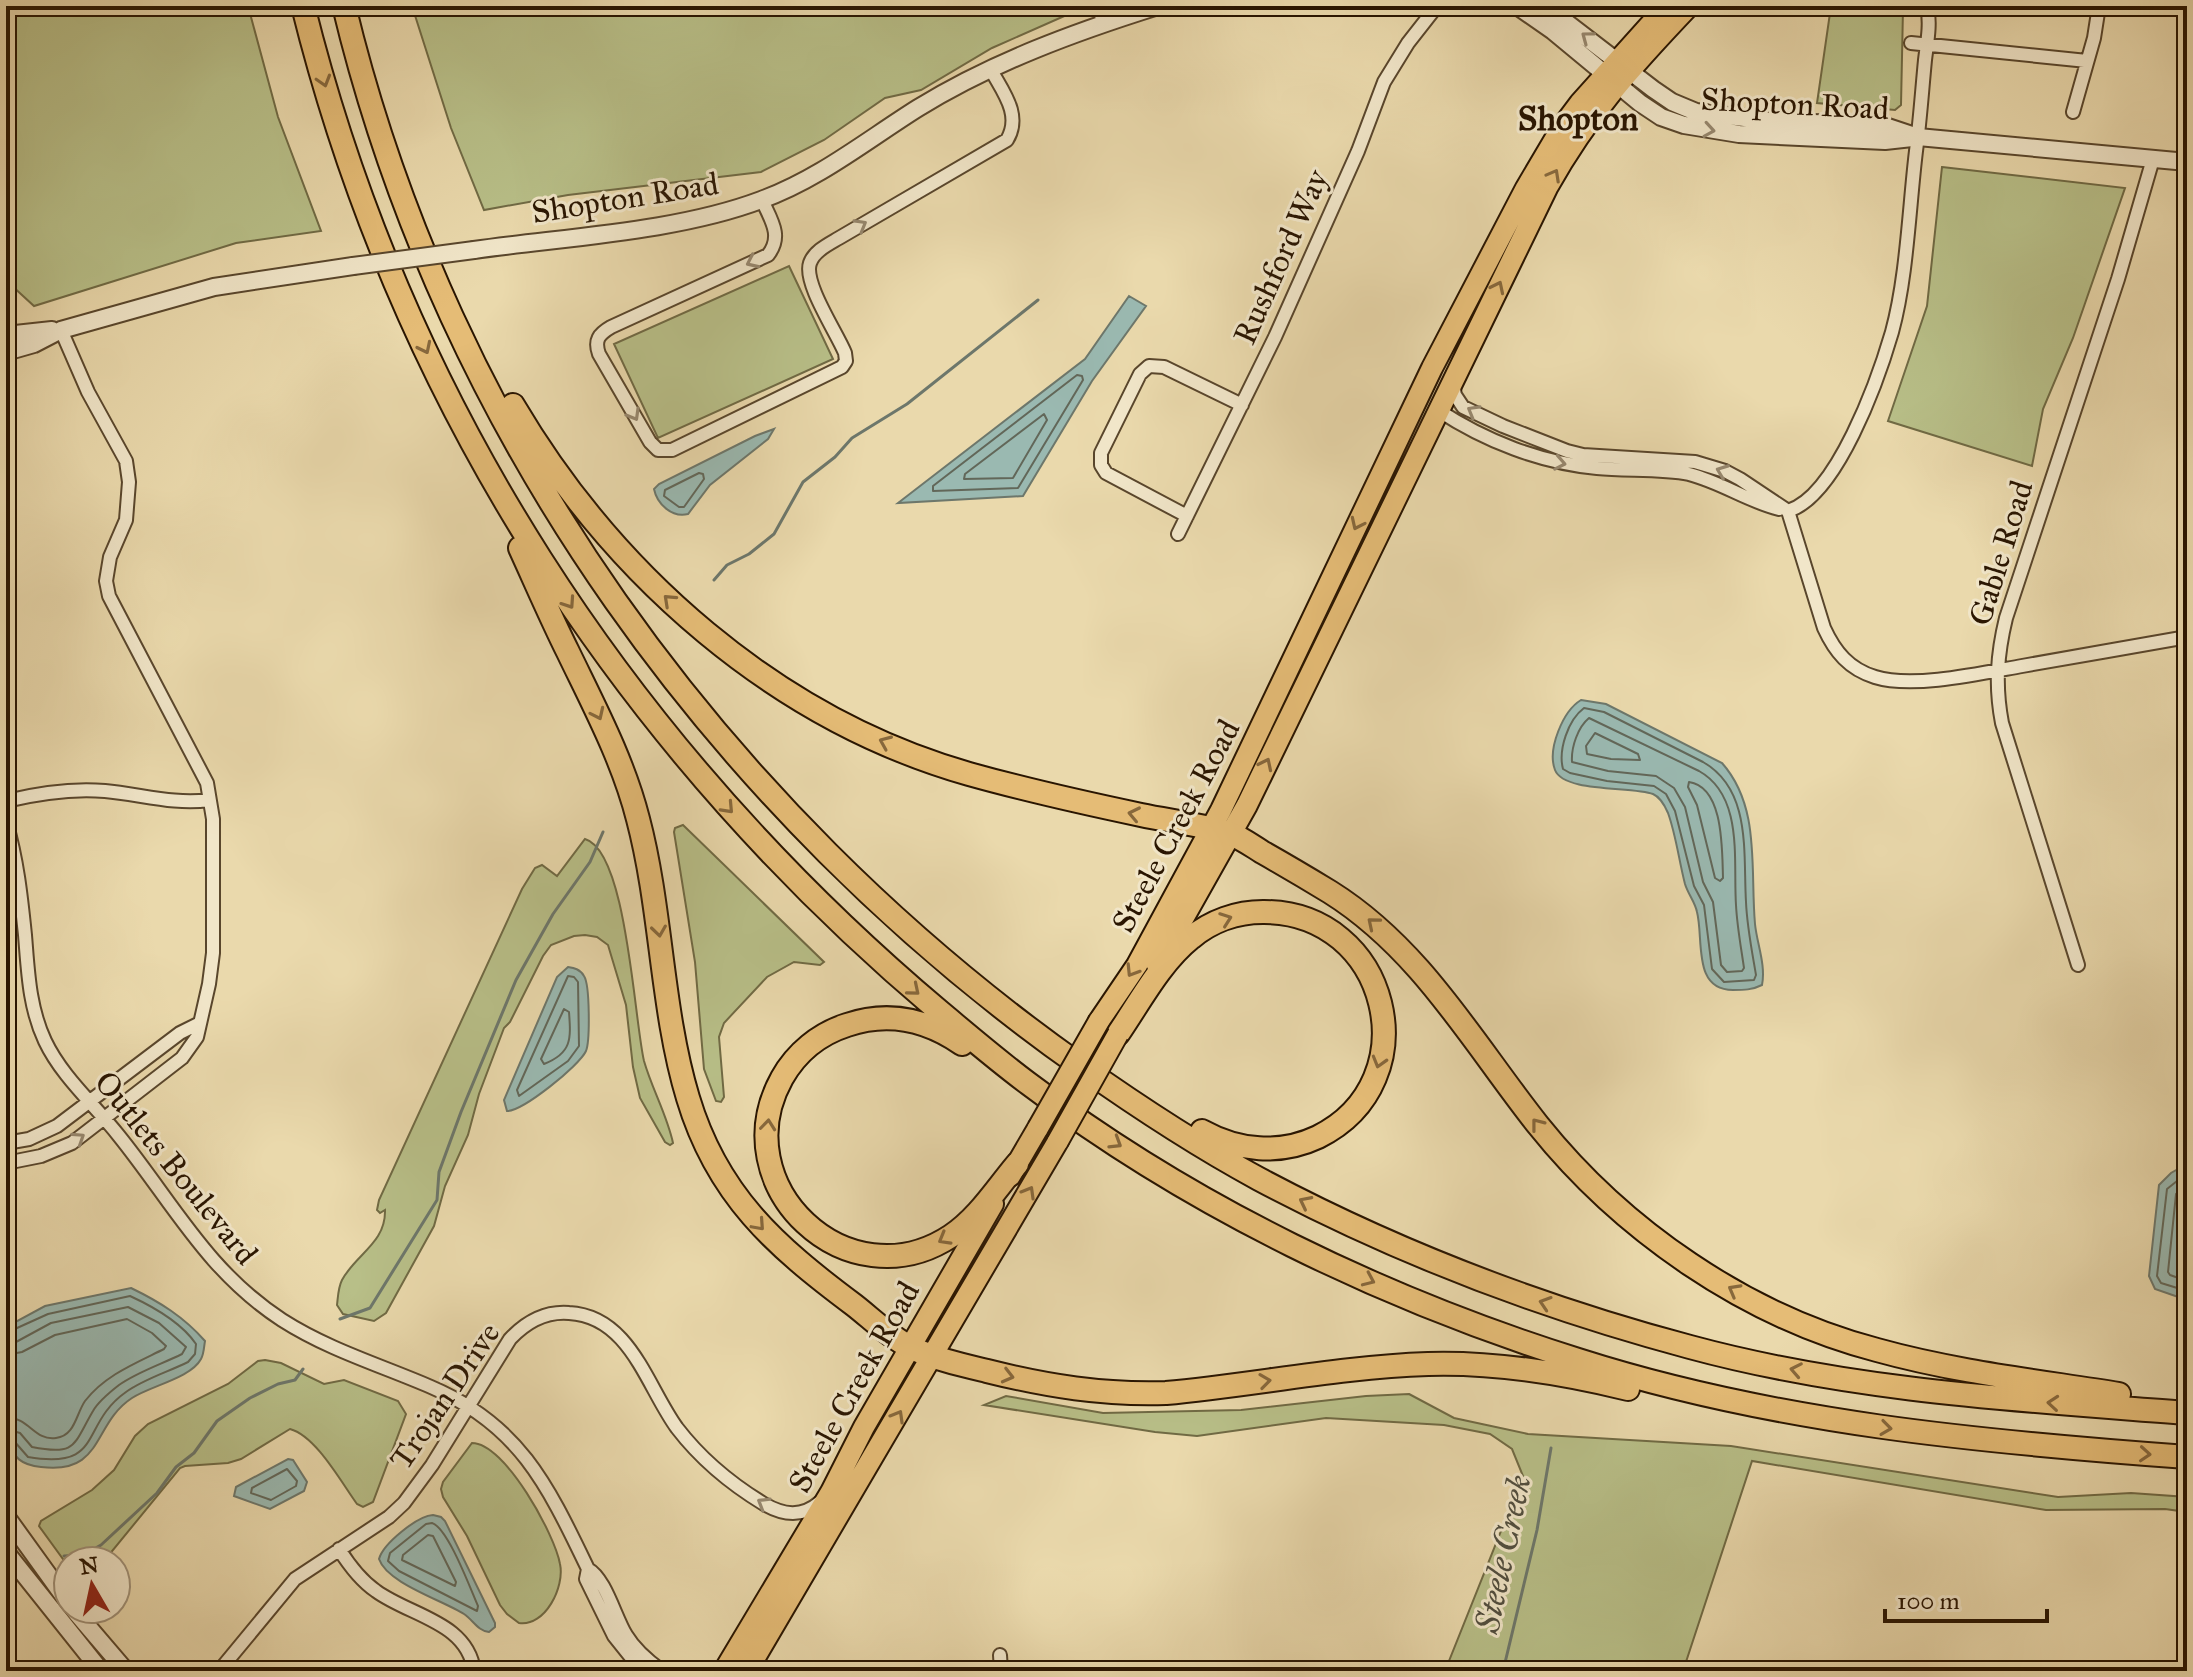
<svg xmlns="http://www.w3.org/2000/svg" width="2193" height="1677" font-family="'IM FELL Great Primer',serif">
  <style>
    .green { fill: #b8bf88; stroke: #706a44; stroke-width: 2 }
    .water { fill: #9ab9b1; stroke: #6d776b; stroke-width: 2 }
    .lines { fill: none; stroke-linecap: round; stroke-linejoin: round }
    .shore { stroke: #626759; stroke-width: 2 }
    .stream { stroke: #6d776b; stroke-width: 3 }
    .minor-casing { stroke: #59462c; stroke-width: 16 }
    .tertiary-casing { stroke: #59462c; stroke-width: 20 }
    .primary-casing { stroke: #291501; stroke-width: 24 }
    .motorway-casing { stroke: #291501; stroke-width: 26 }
    .minor { stroke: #f1e6c9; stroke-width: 12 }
    .tertiary { stroke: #f1e6c9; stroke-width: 16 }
    .primary { stroke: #e5bc76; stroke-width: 20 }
    .motorway { stroke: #e5bc76; stroke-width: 22 }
    .tertiary-bridge-casing { stroke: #59462c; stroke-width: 20; stroke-linecap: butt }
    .primary-bridge-casing { stroke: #291501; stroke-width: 24; stroke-linecap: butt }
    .tertiary-bridge { stroke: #f1e6c9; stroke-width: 16 }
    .primary-bridge { stroke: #e5bc76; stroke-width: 20 }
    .oneway { stroke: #97886f }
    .oneway2 { stroke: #87683c }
    .labels { text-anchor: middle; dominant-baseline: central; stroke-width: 6; stroke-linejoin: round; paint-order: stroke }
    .street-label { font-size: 32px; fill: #291501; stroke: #f1e6c9 }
    .neighbourhood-label { font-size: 34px; font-weight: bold; fill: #291501; stroke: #f1e6c9 }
    .water-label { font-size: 34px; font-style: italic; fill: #514e3f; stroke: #f1e6c9 }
  </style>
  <rect width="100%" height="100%" fill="#ead9ac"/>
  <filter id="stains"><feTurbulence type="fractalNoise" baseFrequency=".0025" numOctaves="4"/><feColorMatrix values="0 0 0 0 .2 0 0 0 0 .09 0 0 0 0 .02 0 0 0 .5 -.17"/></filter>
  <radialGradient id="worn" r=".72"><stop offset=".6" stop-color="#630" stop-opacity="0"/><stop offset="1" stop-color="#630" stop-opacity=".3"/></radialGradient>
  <path class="green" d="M6 6H248L278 117 321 231 236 243 34 306 10 284 8 255 14 219 6 195Z
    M412 6H1087L992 48 921 90 885 98 824 140 761 172 568 195 484 210 451 128Z
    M1853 6H1902L1903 9 1901 105 1895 110 1817 103 1830 13Z
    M1942 167 2125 188 2073 338 2043 409 2032 466 1888 421 1927 306Z
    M789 266 833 359 658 438 614 344Z
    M683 825 824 962 820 965 794 962 767 977 724 1023 719 1037 724 1097 721 1102 716 1101 704 1069 695 962 674 832 675 828Z
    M585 839C627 851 634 1019 644 1061 652 1089 667 1115 673 1143L670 1145 665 1142 640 1098 633 1067 626 1005 608 945 597 937 585 935 574 936 551 945 543 956 510 1022 504 1028 479 1094 468 1135 445 1186 434 1226 386 1313 374 1321 343 1314 337 1305C338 1297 338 1288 342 1280 356 1254 386 1243 385 1210L380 1213 377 1210 379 1200 522 889 535 868 542 865 557 876Z
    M265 1360 281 1363 324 1384 344 1380 398 1401 406 1414 373 1502 363 1507 357 1504C341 1482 316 1436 290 1429L241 1459 228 1463 185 1466 180 1468 104 1561H68V1566L39 1526 41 1521 92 1490 114 1470 135 1436 148 1424 228 1384 258 1361Z
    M1409 1394 1454 1418 1528 1434 1731 1446 2058 1497 2131 1493 2187 1497V1512L2165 1509 2046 1510 1752 1461 1683 1671H1445L1523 1476 1512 1449 1490 1434 1444 1425 1326 1418 1197 1436 1155 1432 984 1405 1006 1396 1103 1413 1241 1410 1366 1396Z
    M472 1443C505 1443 555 1535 560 1564 565 1587 545 1627 519 1623L507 1614 500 1605 467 1536 443 1497 441 1489 443 1482Z"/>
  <path class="water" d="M1129 296 1146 306 1092 381 1023 496 898 503 1085 359Z
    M774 429 768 439 710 485 688 514C672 518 657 504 654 489L659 484 755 436Z
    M1581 700 1606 704 1722 763C1761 807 1750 869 1755 924 1757 944 1766 965 1762 985 1752 990 1744 990 1733 990 1692 990 1704 939 1697 912 1695 902 1688 894 1685 884 1679 861 1676 835 1668 813 1665 806 1660 797 1653 794 1633 786 1564 793 1555 770 1547 749 1563 711 1581 700Z
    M568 967C574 968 580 969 584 976 590 985 590 1041 586 1051 579 1066 523 1111 507 1111L504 1100 557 977Z
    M2187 1164V1300L2155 1289 2149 1276 2159 1185 2171 1173Z
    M131 1288C160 1302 184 1317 205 1341 204 1346 204 1354 201 1359 191 1378 150 1386 132 1398 92 1424 104 1475 41 1467 21 1465 14 1458 6 1439V1327L45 1306Z
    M288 1459 293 1460 307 1482 304 1491 270 1509 234 1496 236 1487Z
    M433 1515 441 1517 445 1521 495 1623V1627L489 1632C478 1631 473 1620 464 1614 442 1600 387 1583 379 1559 383 1544 417 1516 433 1515Z"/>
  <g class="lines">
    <path class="shore" d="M1077 375 1082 376 1083 380 1018 488 933 491V486Z
      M1044 414 1047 420 1013 478 964 479 965 474Z
      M699 473 703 474 704 479 684 507H679L664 496 665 490Z
      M1584 708 1604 712 1703 762C1752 790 1743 854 1746 902 1747 927 1752 951 1756 975L1754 980 1724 982 1712 969 1704 905 1694 886 1675 811 1666 794 1654 786 1607 781 1570 773 1563 769C1558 750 1568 720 1584 708Z
      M1589 718 1699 771C1744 796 1733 861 1736 905 1737 926 1741 947 1744 968L1742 971 1727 972 1721 965 1713 902 1703 882 1685 807 1674 788 1656 776 1608 771 1572 762C1571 747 1578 727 1589 718Z
      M1595 733 1638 754 1640 760 1611 759 1587 754 1586 746Z
      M1689 782C1724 787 1722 850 1723 878L1720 881 1715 878 1697 805 1688 787Z
      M568 976 574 977 578 982 579 1046 568 1061 519 1096 517 1090Z
      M564 1009 569 1012C571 1039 572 1053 544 1064L541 1059Z
      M2187 1173 2167 1189 2157 1276 2161 1283 2187 1291
      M2187 1184 2176 1194 2168 1272 2170 1275 2187 1281
      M6 1333 48 1314 130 1296C154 1307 181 1322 196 1344L195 1354 188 1362C168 1372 144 1379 126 1392 79 1425 105 1470 28 1457L14 1441 6 1440
      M6 1343 16 1342 51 1323 128 1307 159 1323 186 1347 182 1354C162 1364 137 1372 119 1385 110 1392 98 1402 93 1411 73 1445 77 1456 32 1447L20 1433 6 1429
      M6 1355 22 1352 55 1335 127 1319 152 1333 166 1346 164 1349C136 1363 105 1375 85 1401 76 1414 75 1436 56 1438 34 1441 30 1418 6 1417
      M287 1469 297 1481 296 1486 271 1500 251 1493 252 1488Z
      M432 1523C448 1528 470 1588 478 1606L477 1611 399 1571 388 1561 390 1553 426 1524Z
      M428 1535 433 1536 456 1582 455 1586 402 1560 403 1555Z"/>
    <path class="stream" d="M714 580 727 565 749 554 774 534 803 482 835 457 852 438 907 404 1038 300
      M340 1319 370 1308 437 1200 439 1172 461 1112 516 980 553 914 590 862 603 832
      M64 1556 83 1555 101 1545 157 1493 176 1467 194 1453 217 1421 250 1398 278 1384 295 1380 303 1369
      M1503 1671 1537 1530 1551 1448"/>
    <g class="minor-casing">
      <path id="minor" d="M1097 6 1104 22
        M1911 43 2087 61
        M2073 112 2094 38 2099 6
        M762 200C771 220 783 236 768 255L611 327C599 334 594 340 599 354L650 442 658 450H672L842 367 846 361 845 353C837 333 803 283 810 263 814 251 829 244 839 238L1007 140C1022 115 1003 92 991 70
        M1453 383 1455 395 1463 407 1503 426 1567 451 1583 455 1695 462 1725 471 1740 479 1788 511 1824 628C1835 652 1849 669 1875 677 1913 689 1983 673 2022 666 2077 656 2132 647 2187 637
        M1438 410C1485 441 1541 463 1597 468 1626 471 1662 468 1689 474 1723 483 1747 501 1779 509
        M1788 511C1837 496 1878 380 1892 332 1907 277 1909 209 1916 151 1920 121 1922 91 1925 60 1927 43 1931 24 1927 6
        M1187 516 1106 473 1101 465V453L1140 374 1149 366 1164 367 1242 405
        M1178 534 1275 337 1358 151 1384 82 1408 43 1437 6
        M6 801C39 793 71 788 105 791 140 794 174 805 209 800
        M6 822C17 859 21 896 25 935 28 971 29 1007 45 1041 62 1077 95 1105 119 1136 173 1203 207 1271 282 1320 329 1350 380 1365 431 1387 520 1425 548 1486 588 1569 605 1578 615 1617 626 1635 635 1650 648 1661 662 1671
        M2078 965 2002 723C1995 686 1997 655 2006 618L2118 279 2153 159
        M6 1143 29 1139 57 1126 180 1033 200 1023
        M6 1163 41 1156 72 1143 182 1058 197 1037 209 984 213 953V819L207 783 109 596 106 581 110 557 126 520 129 482 126 461 88 392 61 330
        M339 1549C349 1565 360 1580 376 1591 410 1616 468 1622 474 1671
        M588 1569 586 1579 614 1636 642 1671
        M1000 1655 1001 1671
        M219 1671 295 1579 389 1517 404 1503 432 1465 510 1339C526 1322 545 1311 569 1313 630 1316 647 1387 677 1428 700 1458 731 1484 764 1504 783 1515 802 1518 820 1502"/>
    </g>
    <g class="tertiary-casing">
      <path id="tertiary" d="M1517 6 1553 31 1640 103 1661 117 1684 125 1739 134 1885 141 1912 138
        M1545 6 1653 89 1672 102 1696 112 1769 121 1885 126 1918 137 2187 162
        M474 250C565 237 676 232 761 200 819 179 867 140 918 108 993 62 1075 32 1158 6
        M6 335 52 330
        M6 352 34 344 61 330 214 287 353 266
        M6 1516 68 1602
        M6 1552 101 1671
        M73 1609 126 1671"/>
    </g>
    <g class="primary-casing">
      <path id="primary" d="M1157 965 1247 805 1548 186C1589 113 1632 66 1689 6
        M1099 1021 1137 965 1221 810 1432 368 1526 188 1562 127 1580 103 1667 6
        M1010 1176 1038 1128
        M724 1671 831 1492 864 1427 993 1204
        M747 1671 1058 1141"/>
    </g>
    <g class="motorway-casing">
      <path id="motorway" d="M303 6C402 405 626 747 939 1011 969 1036 998 1061 1029 1084 1192 1207 1384 1299 1578 1360 1775 1423 1982 1442 2187 1457
        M344 6C447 435 721 812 1079 1065 1137 1106 1196 1145 1259 1179 1396 1252 1540 1307 1690 1347 1852 1391 2021 1400 2187 1413
        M513 405C614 576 776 719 969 774 1026 790 1084 803 1141 815 1169 821 1200 824 1228 833 1240 837 1251 845 1262 852 1285 865 1307 878 1330 892 1421 949 1473 1043 1538 1125 1622 1230 1746 1316 1877 1350 1956 1372 2038 1381 2119 1394
        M520 548C536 583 551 618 568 652 594 706 623 760 638 819 662 910 661 1009 688 1098 717 1195 775 1246 854 1305 872 1319 891 1338 912 1348 935 1359 962 1365 987 1371 1047 1386 1103 1395 1166 1393 1253 1385 1340 1367 1428 1364 1495 1362 1563 1373 1628 1389
        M1118 1034C1140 1002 1160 963 1191 938 1211 921 1237 912 1263 912 1389 911 1431 1081 1318 1137 1280 1155 1238 1151 1202 1131
        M962 1044C926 1019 888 1011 847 1025 819 1034 796 1053 782 1078 722 1186 848 1304 951 1236 978 1218 996 1189 1017 1164"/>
    </g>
    <use href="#minor" class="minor"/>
    <use href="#tertiary" class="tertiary"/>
    <use href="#primary" class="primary"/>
    <use href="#motorway" class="motorway"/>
    <g class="tertiary-bridge-casing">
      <path id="tertiary-bridge" d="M353 266 474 250"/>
    </g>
    <g class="primary-bridge-casing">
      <path id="primary-bridge" d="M1038 1128 1099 1021
        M1058 1141 1118 1034"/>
    </g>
    <use href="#tertiary-bridge" class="tertiary-bridge"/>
    <use href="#primary-bridge" class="primary-bridge"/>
  </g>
  <defs><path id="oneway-chevron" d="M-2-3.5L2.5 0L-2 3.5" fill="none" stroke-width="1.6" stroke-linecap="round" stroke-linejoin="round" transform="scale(2)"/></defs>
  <g class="oneway">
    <use href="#oneway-chevron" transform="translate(1587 37) rotate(-143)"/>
    <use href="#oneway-chevron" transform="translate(1709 130) rotate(9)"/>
    <use href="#oneway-chevron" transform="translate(861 225) rotate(-30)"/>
    <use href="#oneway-chevron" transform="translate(752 262) rotate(155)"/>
    <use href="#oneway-chevron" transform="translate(1473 411) rotate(-150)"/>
    <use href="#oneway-chevron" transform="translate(634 415) rotate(60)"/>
    <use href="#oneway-chevron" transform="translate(1560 463) rotate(11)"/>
    <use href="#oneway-chevron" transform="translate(1722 471) rotate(-159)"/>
    <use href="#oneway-chevron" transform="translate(79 1138) rotate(-33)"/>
    <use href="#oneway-chevron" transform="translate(763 1503) rotate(-149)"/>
  </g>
  <g class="oneway2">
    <use href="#oneway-chevron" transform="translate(324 81) rotate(73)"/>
    <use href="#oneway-chevron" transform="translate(1554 175) rotate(-61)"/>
    <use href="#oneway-chevron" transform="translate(1498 287) rotate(-64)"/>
    <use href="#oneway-chevron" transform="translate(425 348) rotate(64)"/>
    <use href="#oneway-chevron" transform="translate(1357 524) rotate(115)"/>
    <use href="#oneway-chevron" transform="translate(669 600) rotate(-137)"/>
    <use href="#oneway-chevron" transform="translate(569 603) rotate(56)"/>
    <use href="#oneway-chevron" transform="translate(598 714) rotate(65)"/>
    <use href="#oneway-chevron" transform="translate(885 742) rotate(-157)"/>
    <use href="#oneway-chevron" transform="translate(1266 764) rotate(-64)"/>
    <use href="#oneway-chevron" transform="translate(728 808) rotate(47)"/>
    <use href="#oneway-chevron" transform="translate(1134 814) rotate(-168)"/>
    <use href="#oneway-chevron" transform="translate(1226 919) rotate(-20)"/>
    <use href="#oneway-chevron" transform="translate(1373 923) rotate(-140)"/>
    <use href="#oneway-chevron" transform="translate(659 931) rotate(82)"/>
    <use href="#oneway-chevron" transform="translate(1132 971) rotate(122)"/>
    <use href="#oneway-chevron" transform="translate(914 990) rotate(40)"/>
    <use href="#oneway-chevron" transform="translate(1379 1062) rotate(106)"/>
    <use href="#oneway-chevron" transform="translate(1537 1124) rotate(-128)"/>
    <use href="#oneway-chevron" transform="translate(768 1125) rotate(-84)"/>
    <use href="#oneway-chevron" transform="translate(1116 1143) rotate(32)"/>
    <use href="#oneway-chevron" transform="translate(1029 1192) rotate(-60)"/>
    <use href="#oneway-chevron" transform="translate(1305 1202) rotate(-153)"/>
    <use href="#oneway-chevron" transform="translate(759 1225) rotate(48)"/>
    <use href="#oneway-chevron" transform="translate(944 1239) rotate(150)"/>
    <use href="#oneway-chevron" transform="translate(1369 1280) rotate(24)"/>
    <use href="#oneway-chevron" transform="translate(1734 1290) rotate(-151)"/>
    <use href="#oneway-chevron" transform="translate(1545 1303) rotate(-162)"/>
    <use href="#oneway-chevron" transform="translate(1796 1370) rotate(-169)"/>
    <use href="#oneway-chevron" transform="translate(1008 1376) rotate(14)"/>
    <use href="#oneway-chevron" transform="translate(1265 1381) rotate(-8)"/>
    <use href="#oneway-chevron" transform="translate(2053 1403) rotate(-175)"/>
    <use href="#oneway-chevron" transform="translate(898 1416) rotate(-60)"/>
    <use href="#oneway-chevron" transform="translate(1886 1428) rotate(8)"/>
    <use href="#oneway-chevron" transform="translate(2145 1454) rotate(4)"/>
  </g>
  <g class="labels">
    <g class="street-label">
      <text transform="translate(1795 104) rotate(3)">Shopton Road</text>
      <text transform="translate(625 198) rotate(-9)">Shopton Road</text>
      <text transform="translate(1281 257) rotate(-66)">Rushford Way</text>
      <text transform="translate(2001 553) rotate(-73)">Gable Road</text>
      <text transform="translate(1176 826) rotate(-62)">Steele Creek Road</text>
      <text transform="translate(176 1168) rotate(51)">Outlets Boulevard</text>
      <text transform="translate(854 1387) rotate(-61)">Steele Creek Road</text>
      <text transform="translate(445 1396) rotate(-56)">Trojan Drive</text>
    </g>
    <g class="neighbourhood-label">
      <text x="1578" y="118">Shopton</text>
    </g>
    <g class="water-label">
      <text transform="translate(1503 1554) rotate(-78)">Steele Creek</text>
    </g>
  </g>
  <rect width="2193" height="1677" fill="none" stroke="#ead9ac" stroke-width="32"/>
  <rect x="8" y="8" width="2177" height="1661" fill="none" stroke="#291501" stroke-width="4"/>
  <rect x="16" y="16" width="2161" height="1645" fill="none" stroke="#291501" stroke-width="2"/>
  <g transform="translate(92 1585) rotate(351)"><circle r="38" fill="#f1e6c9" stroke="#a19279" stroke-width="2"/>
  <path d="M0-6L14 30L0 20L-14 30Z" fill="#8f2418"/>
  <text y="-12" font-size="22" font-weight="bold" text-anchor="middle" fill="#291501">N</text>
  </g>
  <path d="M1885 1609v12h162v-12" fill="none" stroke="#291501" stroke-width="4"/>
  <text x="1897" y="1609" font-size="24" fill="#291501" stroke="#f1e6c9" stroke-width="6" paint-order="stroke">100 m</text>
  <rect width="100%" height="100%" filter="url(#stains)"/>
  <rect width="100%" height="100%" fill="url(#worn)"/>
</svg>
